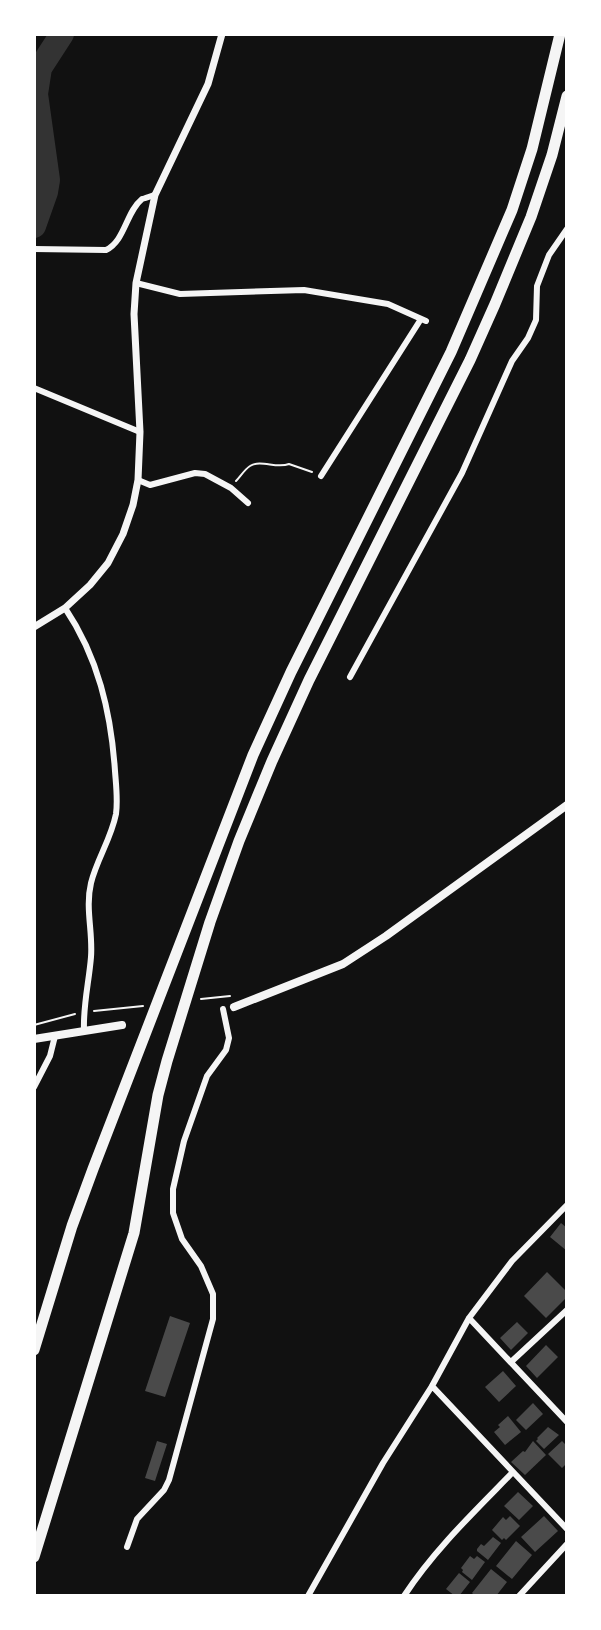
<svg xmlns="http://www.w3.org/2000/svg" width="601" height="1630" font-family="'DM Sans',sans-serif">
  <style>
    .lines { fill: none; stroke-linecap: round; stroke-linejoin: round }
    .river { stroke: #333; stroke-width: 24 }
    .building { fill: #4a4a4a }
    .path { stroke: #f5f5f5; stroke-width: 2 }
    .minor { stroke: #f5f5f5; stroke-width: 6 }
    .tertiary { stroke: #f5f5f5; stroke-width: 7 }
    .secondary { stroke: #f5f5f5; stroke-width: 8 }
    .motorway { stroke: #f5f5f5; stroke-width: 11 }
  </style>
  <rect width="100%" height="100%" fill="#111"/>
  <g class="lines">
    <path class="river" d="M34 226 46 192 48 180 36 94 40 68 62 34"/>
  </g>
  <path class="building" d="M561 1223 567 1228V1251L550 1237Z
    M547 1272 567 1292V1297L546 1318 524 1296Z
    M170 1316 190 1323 165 1397 145 1391Z
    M517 1322 528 1333 511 1350 500 1338Z
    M546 1345 558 1357 537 1378 526 1366Z
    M503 1371 516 1386 499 1402 485 1387Z
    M533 1403 543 1414 526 1430 516 1420Z
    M508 1416 521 1432 505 1445 494 1432 500 1427 498 1425Z
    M548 1427 559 1435 544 1449 536 1441 538 1439 537 1438Z
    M157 1441 167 1444 155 1481 145 1478Z
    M533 1441 546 1455 525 1475 511 1462 523 1451 525 1452Z
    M562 1441 567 1446V1463L562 1468 548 1454Z
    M518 1492 533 1506 519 1520 504 1506Z
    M510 1516 520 1526 506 1540 504 1538 502 1540 492 1530 503 1517 506 1520Z
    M544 1516 558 1531 535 1552 521 1537Z
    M493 1537 501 1543 488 1560 477 1551V1549L481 1544 484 1546Z
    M516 1541 532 1555 512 1579 496 1566Z
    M470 1556 474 1559 477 1556 485 1562 472 1580 462 1572 463 1570 461 1568Z
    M491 1569 507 1582 496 1596H475L472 1593Z
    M459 1573 470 1582 459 1596H455L446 1589Z"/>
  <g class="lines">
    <path class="path" d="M236 481C240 477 245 469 250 466 261 459 276 469 289 464L312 472
      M201 999 230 996
      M94 1011 143 1006
      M34 1025 75 1014"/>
    <path class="minor" d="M34 249 106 250C125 241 126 212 142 199 143 199 154 195 155 195
      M136 283 180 294 304 290 388 304 426 321
      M34 388 140 432
      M321 476 421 319
      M138 480 150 485 195 473 205 474 231 488 248 503
      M65 608C98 657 111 712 115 771 116 785 118 800 116 814 111 839 97 859 91 883 85 908 93 932 91 957 89 982 83 1005 84 1030
      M350 677 462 473 512 361 528 338 536 320 537 286 549 255 567 229
      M34 1087 50 1056 55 1036
      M469 1318 567 1422
      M511 1362 567 1310
      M432 1386 567 1529
      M127 1547 137 1519 164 1490 169 1480 213 1319V1294L201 1266 182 1239 173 1213V1189L184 1141 207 1076 226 1050 229 1038 223 1009
      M308 1596 383 1463 432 1386 469 1318 512 1261 567 1205
      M404 1596C434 1550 475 1511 513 1472
      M519 1596 567 1544"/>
    <path class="tertiary" d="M34 627 65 608 90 585 108 563 123 534 133 505 138 480 140 432 134 314 136 283 155 195 208 84 222 34"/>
    <path class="secondary" d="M234 1007 343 964 386 936 567 805
      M34 1039 122 1025"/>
    <path class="motorway" d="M34 1350 72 1226 93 1169 253 755 291 672 451 352 512 210 532 149 560 34
      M34 1557 134 1233 158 1095 167 1061 210 922 239 841 272 761 309 680 470 360 495 304 531 217 552 155 567 96"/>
  </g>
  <rect width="601" height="1630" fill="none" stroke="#ffffff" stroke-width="72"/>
</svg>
